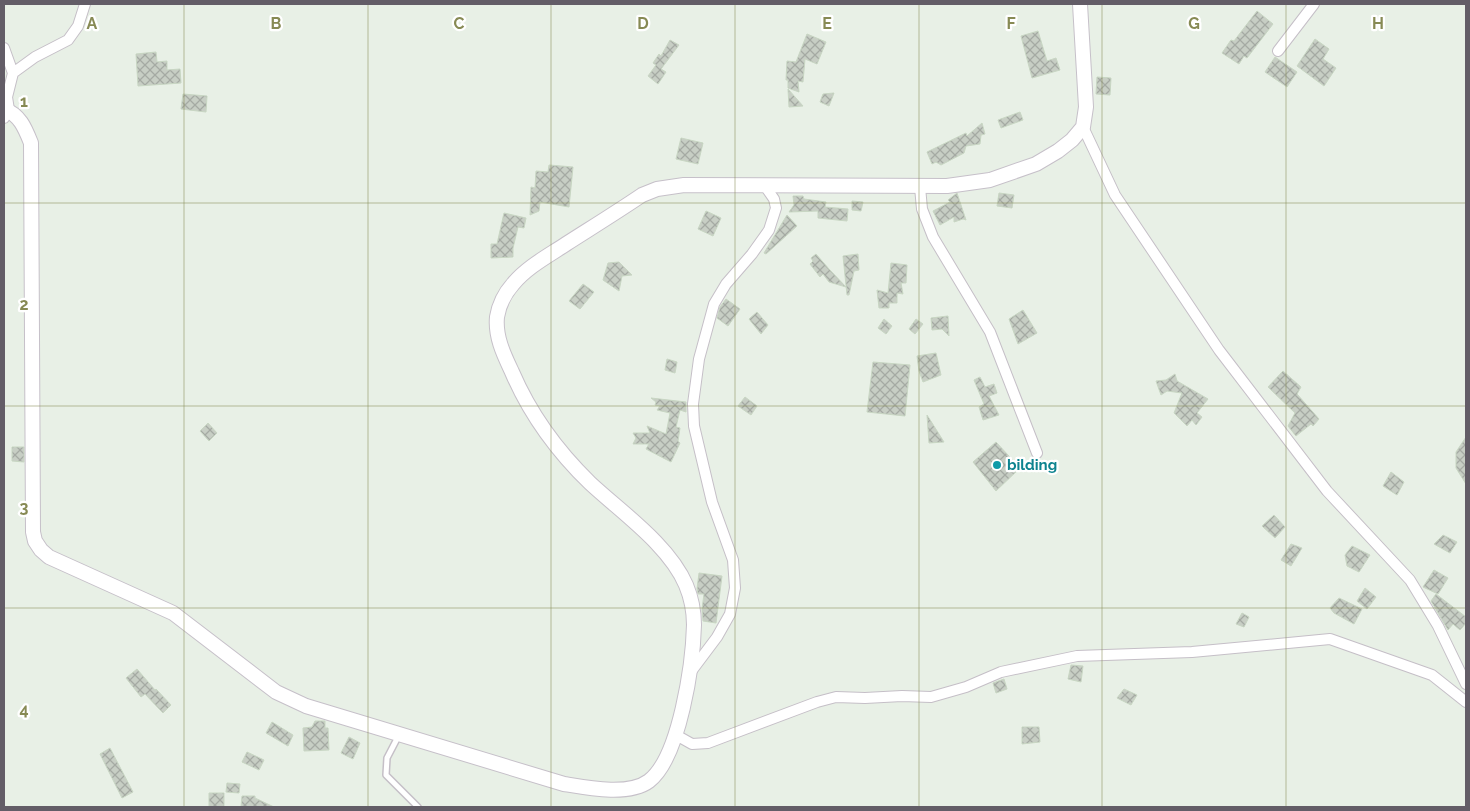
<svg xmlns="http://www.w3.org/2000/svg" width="1470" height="811" font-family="Raleway,sans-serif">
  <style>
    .building { fill: url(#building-cross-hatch); stroke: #c8d6c3 }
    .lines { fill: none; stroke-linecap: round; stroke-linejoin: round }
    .lane-casing { stroke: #c5bfc7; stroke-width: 8 }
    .street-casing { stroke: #c5bfc7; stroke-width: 12 }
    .secondary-casing { stroke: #c6c0c9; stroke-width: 16 }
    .lane { stroke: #fff; stroke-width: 5 }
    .street { stroke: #fff; stroke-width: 10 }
    .secondary { stroke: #fff; stroke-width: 14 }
    .grid { fill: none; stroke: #878a54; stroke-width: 1; stroke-opacity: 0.55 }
    .culture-dot { fill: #0f9aa8; stroke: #fff; stroke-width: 2 }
    .labels { text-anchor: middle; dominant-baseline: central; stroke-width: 4.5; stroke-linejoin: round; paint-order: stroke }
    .culture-label { font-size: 15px; font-weight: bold; fill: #0d838f; stroke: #fff; text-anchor: start }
    .grid-label { font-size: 16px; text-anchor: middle; font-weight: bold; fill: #878a54; stroke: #fff; stroke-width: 4.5; stroke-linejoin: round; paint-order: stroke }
  </style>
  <defs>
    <pattern id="building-cross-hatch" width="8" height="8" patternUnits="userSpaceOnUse" patternTransform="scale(1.25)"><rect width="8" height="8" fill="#c7cec4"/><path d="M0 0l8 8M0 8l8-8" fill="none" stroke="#a5aaa3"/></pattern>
  </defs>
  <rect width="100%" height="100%" fill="#e8f0e6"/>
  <path class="building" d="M1257 11 1273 24 1247 58 1244 56 1239 64 1222 53 1231 40 1234 41Z
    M1038 31 1047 61 1056 58 1060 70 1032 78 1021 36Z
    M807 34 826 42 817 64 805 59 803 82 798 81 799 92 788 88V80H786L787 61 796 62Z
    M1315 39 1329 49 1323 59 1336 68 1324 86 1297 66Z
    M670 40 679 45 661 69 666 72 658 84 648 76 656 65 653 63 659 54 661 56Z
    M156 52 157 62 167 61V70L180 69 181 83 138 86 136 54Z
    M1275 57 1297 72 1287 87 1265 72Z
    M1097 77 1111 78 1110 95 1096 94Z
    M788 89 803 106 789 107Z
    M834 93 829 106 820 102 823 94Z
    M183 94 207 96 206 112 181 109Z
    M1020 112 1023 120 1001 128 998 120Z
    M982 123 985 134 981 135 980 144 966 146 964 153 941 165 936 162 932 164 927 152 966 133 967 136Z
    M681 138 703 143 698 164 676 159Z
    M549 165 573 167 569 207 540 202 539 211 530 215 531 187 535 188 536 171 548 172Z
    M957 193 966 220 963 219 954 222V217L940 225 933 211 950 202 948 200Z
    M999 193 1014 195 1012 208 997 206Z
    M793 196H803L804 199 826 202 825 207 848 209 847 221 818 218V211L789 212 794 205Z
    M852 201 863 202 861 211 852 210Z
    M706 211 721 218 713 236 698 229Z
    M504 213 526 218 524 228 518 227 513 248V257L491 258V244H497Z
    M787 215 797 226 766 254 764 253Z
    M816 254 829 269 846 287 829 282 823 274 820 277 810 264 813 261 811 258Z
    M858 254 859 270 854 271 849 295H847L843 256Z
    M619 262 632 275 622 276 619 291 603 280 608 263Z
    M891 263 907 265 906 283H901L903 294 897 293V303H889V308H879L877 290 888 293Z
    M583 284 594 292 580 309 569 301Z
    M726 299 740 309 728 326 717 318 720 307Z
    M1023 310 1037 333 1018 344 1009 319Z
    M757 312 768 325 761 334 749 319Z
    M948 316 949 336 942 329 932 330 931 318Z
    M884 319 892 326 886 334 878 328Z
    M916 319 923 324 915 334 909 329Z
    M936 353 941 375 923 382 919 371 917 356Z
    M667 359 677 362 675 373 665 370Z
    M873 362 910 365 905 416 867 412Z
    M1283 371 1301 387 1297 394 1319 419 1313 426 1311 424 1296 436 1288 426 1295 413 1268 387Z
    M1175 374 1177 381 1208 399 1197 413 1202 417 1196 425 1192 420 1187 426 1174 413 1182 393 1167 391 1161 395 1156 381 1166 380Z
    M980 377 985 387 994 384 997 393 989 396 999 415 983 420 979 407 984 404 974 380Z
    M745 397 757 406 751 415 738 406Z
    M651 398 686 402V412L680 410 676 427 680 428 678 441 680 443 671 462 646 449 649 444H633L636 438 633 433H650L647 426 666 434 670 413 657 410 660 406 655 405 656 402Z
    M927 415 944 442 929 443Z
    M208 423 217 433 209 441 200 431Z
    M1466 437V484L1456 468V452Z
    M996 442 1020 468 996 491 973 462Z
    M12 447H24V462L12 461Z
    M1391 472 1404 482 1397 495 1383 486Z
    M1274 515 1285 527 1275 538 1262 526Z
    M1443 535 1457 542 1450 553 1434 544Z
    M1291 544 1302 548 1291 566 1281 560Z
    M1352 546 1370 555 1359 572 1347 566 1345 555Z
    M1434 570 1448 578 1438 594 1423 587Z
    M699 573 722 576 716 623 703 621 702 609 704 594H698L697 589Z
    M1365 588 1376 597 1367 609 1357 601Z
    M1436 594 1466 617V623L1460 630 1453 624 1448 630 1431 601Z
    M1339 598 1362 609 1354 624 1334 613 1330 608Z
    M1242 613 1249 617 1244 627 1236 624Z
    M1071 665 1083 666 1081 682 1068 679Z
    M137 669 155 690 156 689 171 705 163 713 145 694 141 697 126 678Z
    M1004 679 1007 689 996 693 993 683Z
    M1124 689 1137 695 1131 705 1117 698Z
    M315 721H325V728H328L329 750 304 751 303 728 312 727Z
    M272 722 293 735 288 746 266 733Z
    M1022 727H1039L1040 742 1022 744Z
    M349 737 360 743 353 759 341 753Z
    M110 748 133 792 122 798 100 754Z
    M247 752 264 760 259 770 242 762Z
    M227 783 240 784 239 793 226 792Z
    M209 793H224V807H209Z
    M242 796H255V798L274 807H241Z"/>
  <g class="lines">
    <g class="lane-casing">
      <path id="lane" d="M399 735 387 758 386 775 418 807"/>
    </g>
    <g class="street-casing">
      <path id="street" d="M4 48 13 73
        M1278 51 1314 4
        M4 118 9 110 7 97 13 73 35 57 68 40 78 26 85 4
        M1083 127 1115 195 1219 350 1327 491 1410 580 1438 626 1466 684
        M920 187 922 209 933 237 990 332 1037 453
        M690 673 717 637 730 614 735 588 733 560 712 502 694 426 693 404 699 359 714 304 726 284 752 254 769 230 776 208 774 199 765 186
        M676 735 692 744 708 743 817 702 836 697 865 698 902 696 931 697 966 687 1001 672 1077 656 1192 652 1330 639 1432 675 1466 702"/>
    </g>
    <g class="secondary-casing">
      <path id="secondary" d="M4 109C20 115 25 128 31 143L33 532 35 541 41 550 49 557 173 613 276 692 306 706 564 784C588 788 629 796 649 781 680 757 693 663 694 625 694 612 691 597 686 585 669 545 621 512 590 483 557 451 530 414 512 372 504 355 495 337 497 317 499 305 505 293 513 284 527 267 548 256 566 244 591 228 617 212 642 195L657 189 684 185 947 186 990 180 1036 164 1058 151 1072 140 1083 127 1086 107 1080 4"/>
    </g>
    <use href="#lane" class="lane"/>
    <use href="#street" class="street"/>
    <use href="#secondary" class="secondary"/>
  </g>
  <path class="grid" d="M184 4V807M368 4V807M551 4V807M735 4V807M919 4V807M1102 4V807M1286 4V807M4 203H1466M4 406H1466M4 608H1466"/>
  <circle class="culture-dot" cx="997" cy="465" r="5"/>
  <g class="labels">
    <g class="culture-label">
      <text x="1007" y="465">bilding</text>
    </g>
  </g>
  <g class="grid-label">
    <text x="92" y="29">A</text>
    <text x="276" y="29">B</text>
    <text x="459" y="29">C</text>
    <text x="643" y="29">D</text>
    <text x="827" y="29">E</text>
    <text x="1011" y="29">F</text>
    <text x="1194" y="29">G</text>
    <text x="1378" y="29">H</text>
    <text x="24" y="107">1</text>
    <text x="24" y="310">2</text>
    <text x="24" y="513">3</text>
    <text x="24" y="715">4</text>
  </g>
  <rect width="1470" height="811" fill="none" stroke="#635d67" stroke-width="10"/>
</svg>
